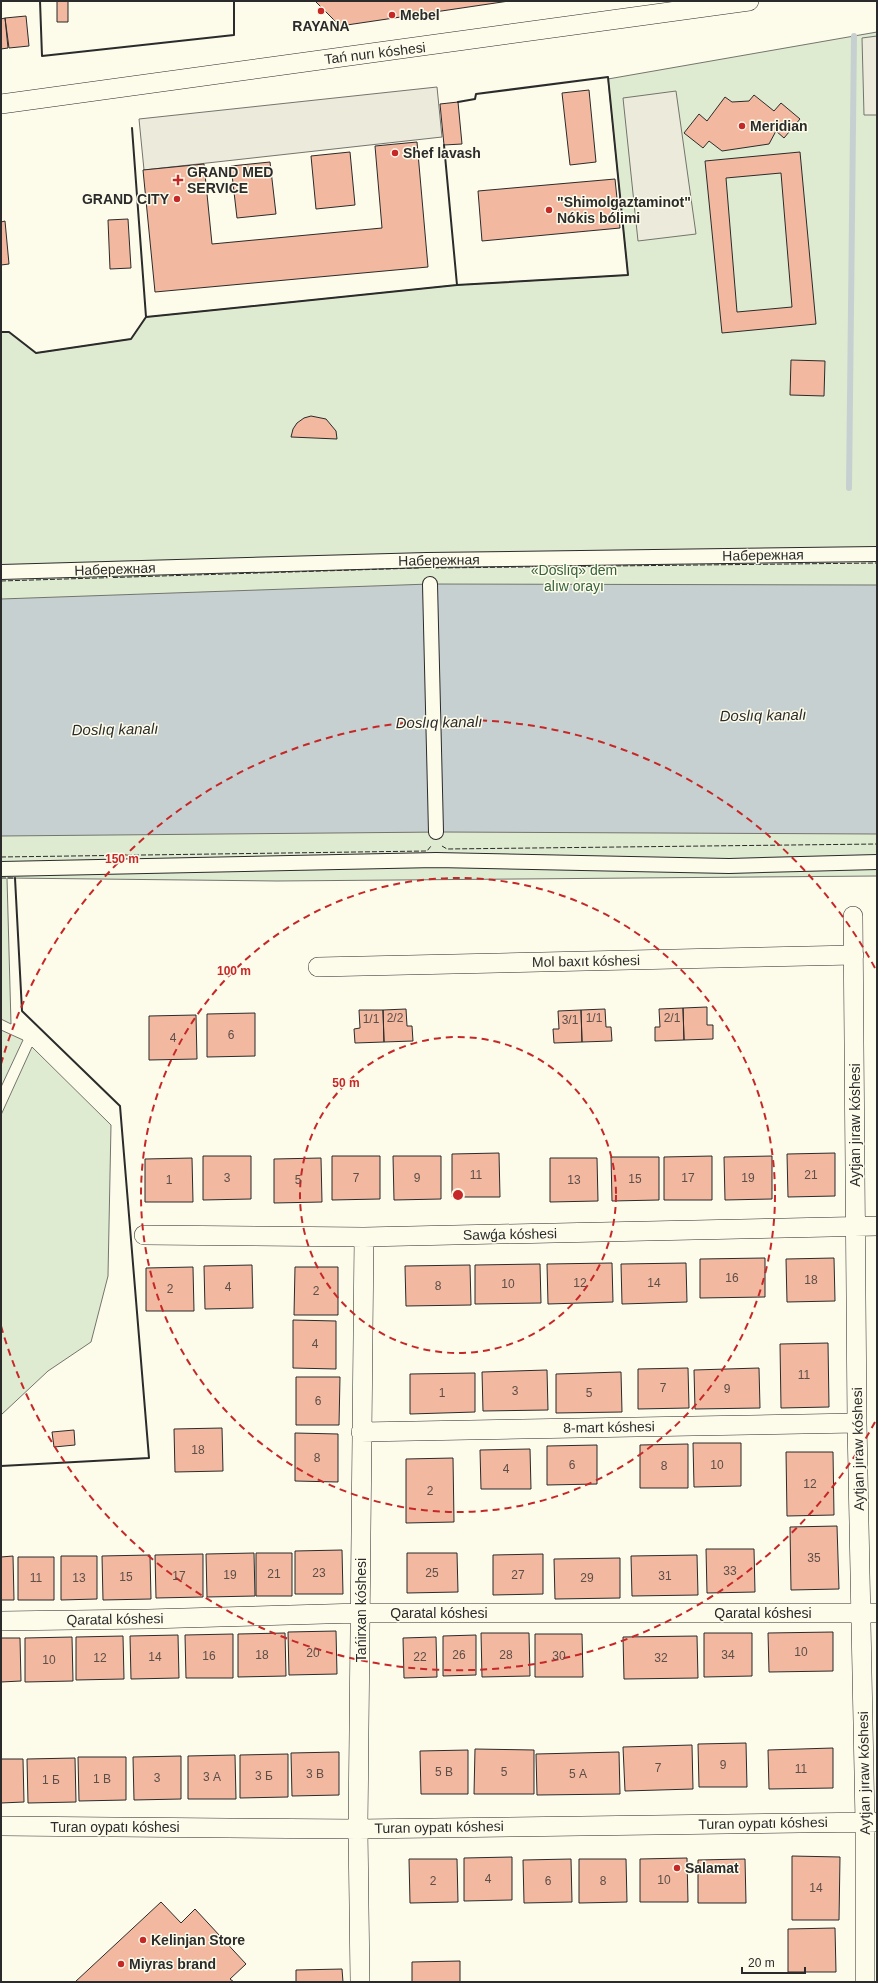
<svg xmlns="http://www.w3.org/2000/svg" width="878" height="1983" font-family="Arial,sans-serif">
  <style>
    .green { fill: #deebd1; stroke: #74746e }
    .parking { fill: #eceadb; stroke: #74746e }
    .water { fill: #c7d0d0; stroke: #74746e }
    .lines { fill: none; stroke-linecap: round; stroke-linejoin: round }
    .stream { stroke: #c7d0d0; stroke-width: 6 }
    .building { fill: #f2b8a0; stroke: #2b2b2b; fill-rule: evenodd }
    .pedestrian-casing { stroke: #2b2b2b; stroke-width: 16 }
    .minor-casing { stroke: #2b2b2b; stroke-width: 20 }
    .pedestrian { stroke: #fdfbea; stroke-width: 14 }
    .minor { stroke: #fdfbea; stroke-width: 19 }
    .fence { stroke: #2b2b2b; stroke-width: 1; stroke-dasharray: 5 2; stroke-linecap: butt }
    .wall { stroke: #2b2b2b; stroke-width: 2 }
    .ring { fill: none; stroke: #c62828; stroke-width: 2; stroke-dasharray: 7 5 }
    .poi-dot { fill: #c62828; stroke: #fdfbea; stroke-width: 1.5 }
    .labels { text-anchor: middle; dominant-baseline: central; stroke-width: 3; stroke-linejoin: round; paint-order: stroke }
    .number-label { font-size: 12px; fill: #5d4e48 }
    .poi-label { font-size: 14px; font-weight: bold; fill: #2b2b2b; stroke: #fdfbea; text-anchor: start }
    .street-label { font-size: 14px; fill: #2b2b2b; stroke: #fdfbea }
    .park-label { font-size: 14px; fill: #34623c; stroke: #fdfbea }
    .water-label { font-size: 15px; font-style: italic; fill: #2b2b2b; stroke: #fdfbea }
    .centre { fill: #c62828; stroke: #fdfbea; stroke-width: 2 }
    .ring-label { font-size: 12px; text-anchor: middle; font-weight: bold; fill: #c62828; stroke: #fdfbea; stroke-width: 3; stroke-linejoin: round; paint-order: stroke }
  </style>
  <rect width="100%" height="100%" fill="#fdfbea"/>
  <path class="green" d="M877 32V876L277 881 7 878 11 1024 1 1019V332H9L36 353 131 339 146 317 457 285 628 275 608 79Z
    M1 1030 23 1040 1 1087Z
    M32 1047 111 1125 108 1276 91 1342 48 1371 1 1415V1115Z"/>
  <path class="parking" d="M877 36V115H864L862 38Z
    M437 87 442 137 144 170 139 119Z
    M676 91 696 234 638 241 623 98Z"/>
  <path class="water" d="M430 584 877 585V834L442 832 1 836V599Z"/>
  <g class="lines">
    <path class="stream" d="M849 488 854 36"/>
  </g>
  <path class="building" d="M57 1H68V22H57Z
    M315 1H509L340 26Z
    M26 16 29 46 9 48 5 18Z
    M5 18 8 48 1 49V19Z
    M589 90 596 162 570 165 562 93Z
    M754 95 774 111 781 103 800 119 784 138 776 131 769 144 722 151 709 141 703 148 684 133 699 114 707 121 725 97 732 102 749 101Z
    M458 102 462 144 444 145 440 104Z
    M417 142 428 267 155 292 143 170 204 164 212 244 382 228 375 146Z
    M350 152 355 205 316 209 311 156Z
    M800 152 816 324 722 333 705 161ZM781 173 792 307 737 312 726 178Z
    M270 162 276 214 237 218 231 166Z
    M615 179 620 228 482 241 478 191Z
    M128 219 131 268 110 269 108 220Z
    M5 221 9 264 1 265V222Z
    M791 360 825 361 824 396 790 395Z
    M311 416 326 419 336 431 337 439 291 437 293 429 297 423 304 418Z
    M707 1007V1025H713V1039L684 1040 683 1008Z
    M683 1008 684 1040 655 1041V1027H660L659 1009Z
    M406 1009 407 1026H412L413 1041 384 1042 383 1010Z
    M605 1009 606 1027H611L612 1041 582 1042 581 1010Z
    M359 1010H383L384 1042 355 1043 354 1029 360 1028Z
    M581 1010 582 1042 554 1043 553 1029H559L558 1011Z
    M255 1013V1056L207 1057V1014Z
    M196 1015 197 1059 149 1060V1016Z
    M499 1153 500 1197H452V1154Z
    M835 1153V1196L788 1197 787 1154Z
    M203 1156H251V1199L203 1200Z
    M332 1156H380V1199L332 1200Z
    M393 1156H441V1199L394 1200Z
    M712 1156V1200H664V1157Z
    M772 1156V1199L725 1200 724 1157Z
    M611 1157H659V1200L612 1201Z
    M192 1158 193 1202H145V1159Z
    M321 1158 322 1202 274 1203V1159Z
    M550 1158H597L598 1201 550 1202Z
    M765 1258V1297L700 1298V1259Z
    M834 1258 835 1301 787 1302 786 1259Z
    M612 1263 613 1302 548 1304 547 1264Z
    M686 1263 687 1302 622 1304 621 1264Z
    M540 1264 541 1303 475 1304V1265Z
    M252 1265 253 1308 205 1309 204 1266Z
    M470 1265 471 1305 406 1306 405 1266Z
    M193 1267 194 1311H146V1268Z
    M295 1267H338V1315H294Z
    M293 1320 336 1321V1369L293 1368Z
    M828 1343 829 1407 781 1408 780 1344Z
    M688 1368 689 1408 638 1409V1369Z
    M759 1368 760 1408 695 1409 694 1370Z
    M547 1370 548 1410 483 1411 482 1372Z
    M621 1372 622 1412 556 1413V1374Z
    M475 1373V1412L410 1414V1374Z
    M296 1377H340L339 1425H296Z
    M222 1428 223 1471 175 1472 174 1429Z
    M74 1430 75 1445 54 1447 52 1432Z
    M295 1433 338 1434V1482L295 1481Z
    M693 1443H741V1486L694 1487Z
    M688 1444V1488H640V1445Z
    M597 1445V1484L547 1485V1446Z
    M530 1449 531 1489H481L480 1450Z
    M786 1452H833L834 1515 787 1516Z
    M453 1458 454 1522 406 1523V1459Z
    M837 1526 839 1589 791 1590 790 1527Z
    M706 1549H754L755 1592 707 1593Z
    M342 1550 343 1594H295V1551Z
    M254 1553 255 1596 207 1597 206 1554Z
    M256 1553H292V1596H256Z
    M407 1553H457L458 1592 407 1593Z
    M203 1554V1597L156 1598 155 1555Z
    M543 1554V1594L493 1595V1555Z
    M150 1555 151 1599 103 1600 102 1556Z
    M697 1555 698 1595 632 1596 631 1556Z
    M13 1556 14 1600H1V1557Z
    M61 1556H97V1599L61 1600Z
    M18 1557H54V1600H18Z
    M620 1558V1598L555 1599 554 1559Z
    M336 1631 337 1674 289 1675 288 1632Z
    M833 1632V1671L769 1672 768 1633Z
    M285 1633 286 1676 238 1677V1634Z
    M481 1633H529L530 1676 482 1677Z
    M704 1633H752V1676L704 1677Z
    M233 1634V1678H186L185 1635Z
    M535 1634H582L583 1677H535Z
    M178 1635 179 1678 131 1679 130 1636Z
    M476 1635V1675L443 1676V1636Z
    M123 1636 124 1679 76 1680V1637Z
    M697 1636 698 1678 624 1679 623 1637Z
    M72 1637 73 1681 25 1682V1638Z
    M436 1637 437 1677 404 1678 403 1638Z
    M1 1638H20L21 1681 1 1682Z
    M746 1743 747 1787H699L698 1744Z
    M692 1745 693 1789 625 1791 623 1747Z
    M833 1748V1788L769 1789 768 1750Z
    M475 1749 534 1750V1794H474Z
    M468 1750V1794H421L420 1751Z
    M339 1752V1795L292 1796 291 1753Z
    M619 1752 620 1794 537 1795 536 1754Z
    M288 1754V1797L240 1798V1755Z
    M235 1755 236 1799H188V1756Z
    M181 1756V1799L134 1800 133 1757Z
    M78 1757H126V1800L79 1801Z
    M75 1758 76 1802 28 1803 27 1759Z
    M1 1759H23L24 1802 1 1803Z
    M792 1856 840 1857 839 1920H792Z
    M512 1857V1900L464 1901V1858Z
    M687 1858 688 1902H640V1859Z
    M409 1859H457L458 1902 410 1903Z
    M571 1859 572 1902 524 1903 523 1860Z
    M579 1859H626L627 1902 579 1903Z
    M745 1859 746 1903H698V1860Z
    M161 1902 181 1923 195 1909 246 1964 230 1979 234 1982H75Z
    M835 1928 836 1972H788V1929Z
    M460 1961V1982H412V1962Z
    M342 1969 343 1982H296V1970Z"/>
  <g class="lines">
    <g class="pedestrian-casing">
      <path id="pedestrian" d="M1 572 427 560 877 554
        M430 584 436 832
        M1 869 436 860 729 866 877 862"/>
    </g>
    <g class="minor-casing">
      <path id="minor" d="M1 104 749 1
        M853 916 857 1423 865 1822V1982
        M318 967 854 955
        M144 1235 364 1237 877 1226
        M361 1432 857 1423
        M1 1621 148 1619 361 1613H877
        M1 1826 358 1829 877 1822
        M360 1982 358 1829 364 1237"/>
    </g>
    <use href="#pedestrian" class="pedestrian"/>
    <use href="#minor" class="minor"/>
    <path class="fence" d="M434 568 877 563
      M1 581 419 568
      M442 846 447 849 877 844
      M1 857 427 851 431 846
      M1 878H15"/>
    <path class="wall" d="M40 1 42 56 234 35V1
      M444 145 457 285
      M146 317 457 285 628 275 608 77 476 94 475 99 458 102
      M1 332H9L36 353 131 339 146 317 132 128
      M1 1466 149 1458 120 1106 22 1011 15 878"/>
  </g>
  <g class="ring">
    <circle cx="458" cy="1195" r="158"/>
    <circle cx="458" cy="1195" r="317"/>
    <path d="M875 1422A475 475 0 0 1 1 1326M1 1064A475 475 0 0 1 875 968"/>
  </g>
  <g class="poi-dot">
    <circle cx="321" cy="11" r="4"/>
    <circle cx="392" cy="15" r="4"/>
    <circle cx="742" cy="126" r="4"/>
    <circle cx="395" cy="153" r="4"/>
    <path d="M176 174h4v4h4v4h-4v4h-4v-4h-4v-4h4z"/>
    <circle cx="177" cy="199" r="4"/>
    <circle cx="549" cy="210" r="4"/>
    <circle cx="677" cy="1868" r="4"/>
    <circle cx="143" cy="1940" r="4"/>
    <circle cx="121" cy="1964" r="4"/>
  </g>
  <g class="labels">
    <g class="number-label">
      <text x="395" y="1018">2/2</text>
      <text x="594" y="1018">1/1</text>
      <text x="672" y="1018">2/1</text>
      <text x="371" y="1019">1/1</text>
      <text x="570" y="1020">3/1</text>
      <text x="231" y="1035">6</text>
      <text x="173" y="1038">4</text>
      <text x="476" y="1175">11</text>
      <text x="811" y="1175">21</text>
      <text x="227" y="1178">3</text>
      <text x="356" y="1178">7</text>
      <text x="417" y="1178">9</text>
      <text x="688" y="1178">17</text>
      <text x="748" y="1178">19</text>
      <text x="635" y="1179">15</text>
      <text x="169" y="1180">1</text>
      <text x="298" y="1180">5</text>
      <text x="574" y="1180">13</text>
      <text x="732" y="1278">16</text>
      <text x="811" y="1280">18</text>
      <text x="580" y="1283">12</text>
      <text x="654" y="1283">14</text>
      <text x="508" y="1284">10</text>
      <text x="438" y="1286">8</text>
      <text x="228" y="1287">4</text>
      <text x="170" y="1289">2</text>
      <text x="316" y="1291">2</text>
      <text x="315" y="1344">4</text>
      <text x="804" y="1375">11</text>
      <text x="663" y="1388">7</text>
      <text x="727" y="1389">9</text>
      <text x="515" y="1391">3</text>
      <text x="442" y="1393">1</text>
      <text x="589" y="1393">5</text>
      <text x="318" y="1401">6</text>
      <text x="198" y="1450">18</text>
      <text x="317" y="1458">8</text>
      <text x="572" y="1465">6</text>
      <text x="717" y="1465">10</text>
      <text x="664" y="1466">8</text>
      <text x="506" y="1469">4</text>
      <text x="810" y="1484">12</text>
      <text x="430" y="1491">2</text>
      <text x="814" y="1558">35</text>
      <text x="730" y="1571">33</text>
      <text x="319" y="1573">23</text>
      <text x="432" y="1573">25</text>
      <text x="274" y="1574">21</text>
      <text x="230" y="1575">19</text>
      <text x="518" y="1575">27</text>
      <text x="179" y="1576">17</text>
      <text x="665" y="1576">31</text>
      <text x="126" y="1577">15</text>
      <text x="36" y="1578">11</text>
      <text x="79" y="1578">13</text>
      <text x="587" y="1578">29</text>
      <text x="801" y="1652">10</text>
      <text x="313" y="1653">20</text>
      <text x="262" y="1655">18</text>
      <text x="459" y="1655">26</text>
      <text x="506" y="1655">28</text>
      <text x="728" y="1655">34</text>
      <text x="209" y="1656">16</text>
      <text x="559" y="1656">30</text>
      <text x="155" y="1657">14</text>
      <text x="420" y="1657">22</text>
      <text x="100" y="1658">12</text>
      <text x="661" y="1658">32</text>
      <text x="49" y="1660">10</text>
      <text x="723" y="1765">9</text>
      <text x="658" y="1768">7</text>
      <text x="801" y="1769">11</text>
      <text x="444" y="1772">5 В</text>
      <text x="504" y="1772">5</text>
      <text x="315" y="1774">3 В</text>
      <text x="578" y="1774">5 А</text>
      <text x="264" y="1776">3 Б</text>
      <text x="212" y="1777">3 А</text>
      <text x="157" y="1778">3</text>
      <text x="102" y="1779">1 В</text>
      <text x="51" y="1780">1 Б</text>
      <text x="488" y="1879">4</text>
      <text x="664" y="1880">10</text>
      <text x="433" y="1881">2</text>
      <text x="548" y="1881">6</text>
      <text x="603" y="1881">8</text>
      <text x="816" y="1888">14</text>
    </g>
    <g class="poi-label">
      <text x="400" y="15">Mebel</text>
      <text x="321" y="26" text-anchor="middle">RAYANA</text>
      <text x="750" y="126">Meridian</text>
      <text x="403" y="153">Shef lavash</text>
      <text x="187" y="172">GRAND MED<tspan x="187" dy="16">SERVICE</tspan></text>
      <text x="169" y="199" text-anchor="end">GRAND CITY</text>
      <text x="557" y="202">"Shimolgaztaminot"<tspan x="557" dy="16">Nókis bólimi</tspan></text>
      <text x="685" y="1868">Salamat</text>
      <text x="151" y="1940">Kelinjan Store</text>
      <text x="129" y="1964">Miyras brand</text>
    </g>
    <g class="street-label">
      <text transform="translate(375 53) rotate(-7)">Tań nurı kóshesi</text>
      <text transform="translate(763 555) rotate(-1)">Набережная</text>
      <text transform="translate(439 560) rotate(-1)">Набережная</text>
      <text transform="translate(115 569) rotate(-2)">Набережная</text>
      <text transform="translate(586 961) rotate(-1)">Mol baxıt kóshesi</text>
      <text transform="translate(855 1125) rotate(-90)">Aytjan jıraw kóshesi</text>
      <text transform="translate(510 1234) rotate(-1)">Sawǵa kóshesi</text>
      <text transform="translate(609 1427) rotate(-1)">8-mart kóshesi</text>
      <text transform="translate(858 1449) rotate(-91)">Aytjan jıraw kóshesi</text>
      <text transform="translate(361 1610) rotate(-90)">Tańirxan kóshesi</text>
      <text x="439" y="1613">Qaratal kóshesi</text>
      <text x="763" y="1613">Qaratal kóshesi</text>
      <text transform="translate(115 1619) rotate(-1)">Qaratal kóshesi</text>
      <text transform="translate(864 1773) rotate(-91)">Aytjan jıraw kóshesi</text>
      <text transform="translate(763 1823) rotate(-1)">Turan oypatı kóshesi</text>
      <text x="115" y="1827">Turan oypatı kóshesi</text>
      <text transform="translate(439 1827) rotate(-1)">Turan oypatı kóshesi</text>
    </g>
    <g class="park-label">
      <text x="574" y="570">«Doslıq» dem<tspan x="574" dy="16">alıw orayı</tspan></text>
    </g>
    <g class="water-label">
      <text transform="translate(763 715) rotate(-1)">Doslıq kanalı</text>
      <text transform="translate(439 722) rotate(-1)">Doslıq kanalı</text>
      <text transform="translate(115 729) rotate(-1)">Doslıq kanalı</text>
    </g>
  </g>
  <circle cx="458" cy="1195" r="6" class="centre"/>
  <g class="ring-label">
    <text x="122" y="863">150 m</text>
    <text x="234" y="975">100 m</text>
    <text x="346" y="1087">50 m</text>
  </g>
  <rect width="878" height="1983" fill="none" stroke="#2b2b2b" stroke-width="4"/>
  <path d="M742 1967v6h63v-6" fill="none" stroke="#2b2b2b" stroke-width="2"/>
  <text x="748" y="1967" font-size="12" fill="#2b2b2b" stroke="#fdfbea" stroke-width="3" paint-order="stroke">20 m</text>
</svg>
